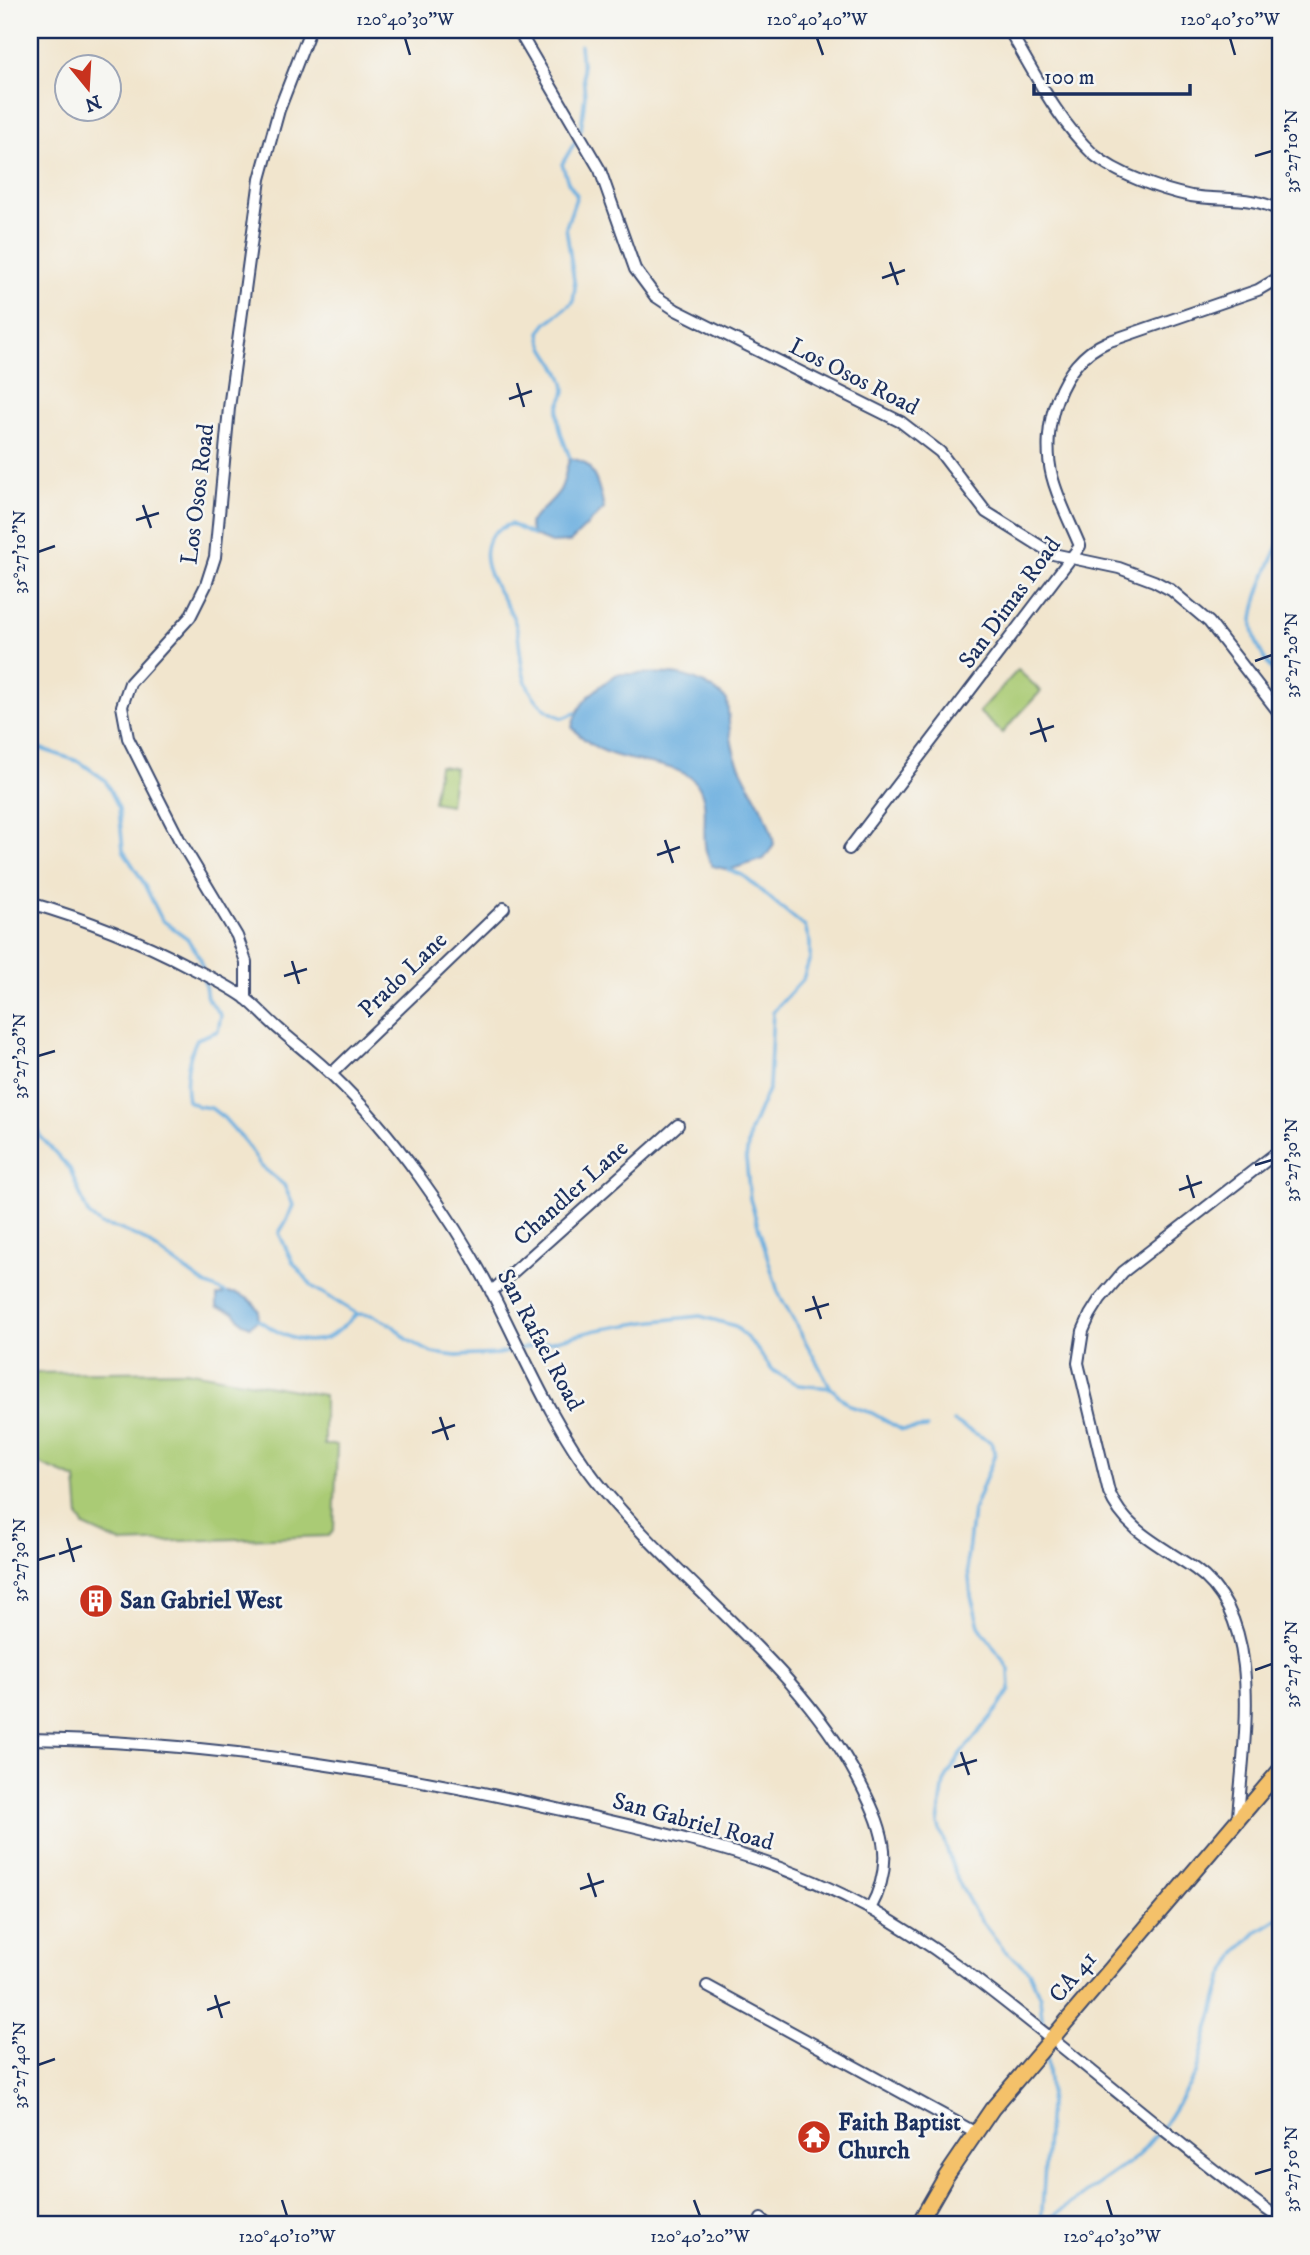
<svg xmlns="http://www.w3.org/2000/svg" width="1310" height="2255" font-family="'IM FELL DW Pica',serif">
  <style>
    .green { fill: #aacb74; stroke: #627d69; stroke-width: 2 }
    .water { fill: #6aaedf; stroke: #426e9e; stroke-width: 2 }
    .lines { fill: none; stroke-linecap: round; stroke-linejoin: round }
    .stream { stroke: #6aaedf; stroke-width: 3.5 }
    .minor-casing { stroke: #3b4a6f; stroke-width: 14 }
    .major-casing { stroke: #3b4a6f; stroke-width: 18 }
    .minor { stroke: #fff; stroke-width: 10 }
    .major { stroke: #f4c16b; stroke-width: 14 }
    .ticks { fill: none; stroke: #1b2f5e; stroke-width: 2.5 }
    .labels { text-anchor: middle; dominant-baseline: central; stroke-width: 5; stroke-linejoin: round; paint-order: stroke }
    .street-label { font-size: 24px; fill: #1b2f5e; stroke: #f6f6f2 }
    .poi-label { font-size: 24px; font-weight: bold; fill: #1b2f5e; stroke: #f6f6f2; text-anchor: start }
    .neatline { fill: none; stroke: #1b2f5e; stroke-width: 2.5 }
    .ticks-label { font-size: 18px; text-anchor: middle; fill: #1b2f5e }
  </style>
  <rect width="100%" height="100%" fill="#f6f6f2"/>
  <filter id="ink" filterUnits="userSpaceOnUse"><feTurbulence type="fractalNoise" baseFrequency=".0143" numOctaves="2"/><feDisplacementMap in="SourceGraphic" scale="14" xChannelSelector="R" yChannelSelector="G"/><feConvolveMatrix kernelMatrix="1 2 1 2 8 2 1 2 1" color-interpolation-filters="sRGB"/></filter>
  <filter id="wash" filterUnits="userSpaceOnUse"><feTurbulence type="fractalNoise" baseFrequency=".00686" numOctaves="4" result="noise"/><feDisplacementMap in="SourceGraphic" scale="28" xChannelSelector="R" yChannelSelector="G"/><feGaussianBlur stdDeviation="1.57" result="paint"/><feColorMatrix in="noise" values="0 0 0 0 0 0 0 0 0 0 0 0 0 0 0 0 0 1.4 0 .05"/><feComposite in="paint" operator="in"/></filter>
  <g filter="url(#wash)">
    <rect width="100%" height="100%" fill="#f1e5cd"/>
    <path class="green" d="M1018 670 1041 691 1002 733 979 712Z
      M439 766 455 768 450 805 433 802Z
      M185 1371 324 1395V1445H337L334 1530 329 1536 121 1543 84 1526 79 1517 76 1479 30 1460V1373Z"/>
    <path class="water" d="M570 458C576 460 582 460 587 465 596 475 602 495 604 509L570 542 551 543 532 535 529 523C537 514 555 499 560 490 566 479 565 469 570 458Z
      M617 674C663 674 691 667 727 700 729 718 729 737 735 755 746 786 769 811 774 845L764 859 729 870 712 866C710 861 707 856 706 851 701 830 710 808 699 787 688 764 635 763 611 754 596 749 582 739 572 727 578 701 596 689 617 674Z
      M226 1293C241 1292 251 1298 259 1310L258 1320 250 1326 243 1323 234 1312 217 1307V1296Z"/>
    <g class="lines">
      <path class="stream" d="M580 45 585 95 581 130
        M570 458C565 444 557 427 558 411 559 398 569 397 563 380 557 361 541 351 540 332L547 323 573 302 575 287 566 227 577 195 568 182 562 164 578 137
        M532 535 511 524C499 528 488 535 486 549 482 571 502 595 511 613 523 635 517 664 528 687 537 703 546 712 563 718L575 713
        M1280 543C1270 563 1251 605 1253 627 1255 647 1268 666 1280 681
        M30 729 39 748 80 762 105 780 119 808 123 850 142 880 162 920 187 938 201 960 207 998 221 1015 218 1031 197 1039C188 1057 184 1081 188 1101L198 1106 211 1108 224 1118 246 1143 261 1166 284 1185 293 1205 288 1218 279 1233 292 1261 313 1287 357 1314 372 1315 392 1325 408 1340 432 1353 456 1356 499 1354 597 1330 646 1322 700 1316 735 1326 754 1345 772 1370 798 1385 831 1388
        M729 870 742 875 805 927 810 943V958L803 979 773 1012 769 1087 750 1132 746 1159 750 1199 778 1292 831 1388 850 1406 872 1413 902 1430 927 1428
        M30 1111 40 1136 70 1169 88 1214 101 1225 117 1228 141 1238 205 1284 226 1293
        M258 1320C278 1333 301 1347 326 1338 336 1335 348 1321 357 1314
        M954 1422 991 1442 995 1454 973 1511 967 1560 971 1596 979 1626 1009 1669 1010 1690 999 1707 960 1755 944 1782 938 1824 958 1881 975 1912 1004 1950 1029 1971 1040 1997 1043 2028
        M1041 2225 1050 2090 1046 2053
        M1041 2225 1137 2157 1165 2124 1196 2074 1223 1977 1238 1951 1258 1931 1280 1917"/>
    </g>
  </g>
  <g filter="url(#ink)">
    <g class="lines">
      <g class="minor-casing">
        <path id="minor" d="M518 30 600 170 635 269 655 296 676 310 901 422 940 452 986 512 1053 554 1119 568 1154 581 1171 590 1209 622 1280 714
          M1009 30C1034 72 1057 120 1093 154 1116 174 1162 190 1191 196 1221 201 1254 195 1280 211
          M849 849 1080 546C1071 524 1058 500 1052 476 1040 428 1059 363 1107 342L1258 290 1280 277
          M30 903C85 919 139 940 190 967 208 976 227 985 244 997 257 1007 268 1020 280 1030 297 1045 316 1059 332 1075 393 1133 452 1217 491 1291 523 1353 552 1424 595 1479 677 1583 795 1660 858 1779 882 1825 897 1860 870 1909
          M246 999V962L237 936 179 839 152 786 128 738 122 706 130 683 190 617 206 585 215 557 229 408 260 179 279 110 310 30
          M331 1074 504 908
          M491 1292 678 1125
          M30 1739C217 1742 402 1773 584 1815 686 1838 779 1858 872 1910 937 1946 994 1993 1052 2039 1127 2099 1201 2163 1280 2219
          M1238 1817C1243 1743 1267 1619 1195 1569 1162 1546 1125 1531 1109 1492L1078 1363 1083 1331 1090 1315 1100 1299 1123 1272 1280 1150
          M707 1986 976 2133
          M761 2219 768 2225"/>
      </g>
      <g class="major-casing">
        <path id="major" d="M918 2225 945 2178 992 2109 1280 1770"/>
      </g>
      <use href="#minor" class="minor"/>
      <use href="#major" class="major"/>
    </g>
  </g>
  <path class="ticks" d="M405 38 410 55M817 38 823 55M1230 38 1235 55M1255 156 1272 151M890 262 898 285M882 278 905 270M517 383 524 407M509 399 532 391M143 505 151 528M136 520 159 513M38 552 55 546M1255 661 1272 655M1038 718 1046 742M1030 734 1054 726M665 840 673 863M657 855 680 847M292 961 299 984M284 976 307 969M38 1056 55 1051M1255 1165 1272 1160M1187 1175 1194 1198M1179 1190 1202 1182M813 1296 821 1319M805 1311 829 1304M440 1417 448 1440M432 1433 455 1425M67 1538 74 1562M59 1554 82 1546M38 1560 55 1555M1255 1670 1272 1664M961 1752 969 1775M954 1767 977 1760M588 1873 596 1897M580 1889 604 1881M215 1995 222 2018M207 2010 230 2002M38 2065 55 2059M1255 2174 1272 2169M282 2200 287 2216M694 2200 700 2216M1107 2200 1112 2216"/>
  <defs>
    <g id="building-disc" transform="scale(1.75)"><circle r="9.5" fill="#c8321e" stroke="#f6f6f2"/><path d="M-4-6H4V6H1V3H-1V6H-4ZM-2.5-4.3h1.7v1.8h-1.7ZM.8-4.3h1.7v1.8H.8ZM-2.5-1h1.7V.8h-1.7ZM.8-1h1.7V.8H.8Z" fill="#fff"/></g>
    <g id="temple-disc" transform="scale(1.75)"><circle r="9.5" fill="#c8321e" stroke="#f6f6f2"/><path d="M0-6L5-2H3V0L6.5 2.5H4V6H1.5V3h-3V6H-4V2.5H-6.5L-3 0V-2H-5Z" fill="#fff"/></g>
  </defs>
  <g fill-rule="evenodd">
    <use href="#building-disc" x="96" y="1601"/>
    <use href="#temple-disc" x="814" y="2137"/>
  </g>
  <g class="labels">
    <g class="street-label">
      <text transform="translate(854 377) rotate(27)">Los Osos Road</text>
      <text transform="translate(198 494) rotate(-83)">Los Osos Road</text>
      <text transform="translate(1010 603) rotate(-54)">San Dimas Road</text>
      <text transform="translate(403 975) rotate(-44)">Prado Lane</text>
      <text transform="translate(571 1193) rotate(-42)">Chandler Lane</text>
      <text transform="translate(540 1340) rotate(62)">San Rafael Road</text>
      <text transform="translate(693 1822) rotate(15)">San Gabriel Road</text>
      <text transform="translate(1073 1977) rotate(-50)">CA 41</text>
    </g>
    <g class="poi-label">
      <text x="120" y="1601">San Gabriel West</text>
      <text x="838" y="2123">Faith Baptist<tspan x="838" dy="28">Church</tspan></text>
    </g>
  </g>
  <rect width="1310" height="2255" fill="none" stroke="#f6f6f2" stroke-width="77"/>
  <g transform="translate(88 88) rotate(162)"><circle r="33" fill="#f6f6f2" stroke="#9ea6b7" stroke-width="2"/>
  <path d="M0-5L12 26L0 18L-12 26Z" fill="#c8321e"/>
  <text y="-10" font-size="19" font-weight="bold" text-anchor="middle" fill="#1b2f5e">N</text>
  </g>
  <path d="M1034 84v10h156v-10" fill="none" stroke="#1b2f5e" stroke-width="3.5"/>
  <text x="1044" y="84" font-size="21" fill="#1b2f5e" stroke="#f6f6f2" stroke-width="5" paint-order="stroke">100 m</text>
  <rect x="38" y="38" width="1234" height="2178" class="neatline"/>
  <g class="ticks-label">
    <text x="405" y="25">120°40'30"W</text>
    <text x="817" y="25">120°40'40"W</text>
    <text x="1230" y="25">120°40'50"W</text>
    <text transform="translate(1291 151) rotate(-90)" y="6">35°27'10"N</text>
    <text transform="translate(19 552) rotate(-90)" y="6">35°27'10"N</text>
    <text transform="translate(1291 655) rotate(-90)" y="6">35°27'20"N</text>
    <text transform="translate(19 1056) rotate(-90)" y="6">35°27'20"N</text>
    <text transform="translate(1291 1160) rotate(-90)" y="6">35°27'30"N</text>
    <text transform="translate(19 1560) rotate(-90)" y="6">35°27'30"N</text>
    <text transform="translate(1291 1664) rotate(-90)" y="6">35°27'40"N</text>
    <text transform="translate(19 2065) rotate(-90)" y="6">35°27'40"N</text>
    <text transform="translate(1291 2169) rotate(-90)" y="6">35°27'50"N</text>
    <text x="287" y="2242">120°40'10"W</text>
    <text x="700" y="2242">120°40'20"W</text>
    <text x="1112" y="2242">120°40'30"W</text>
  </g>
</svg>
